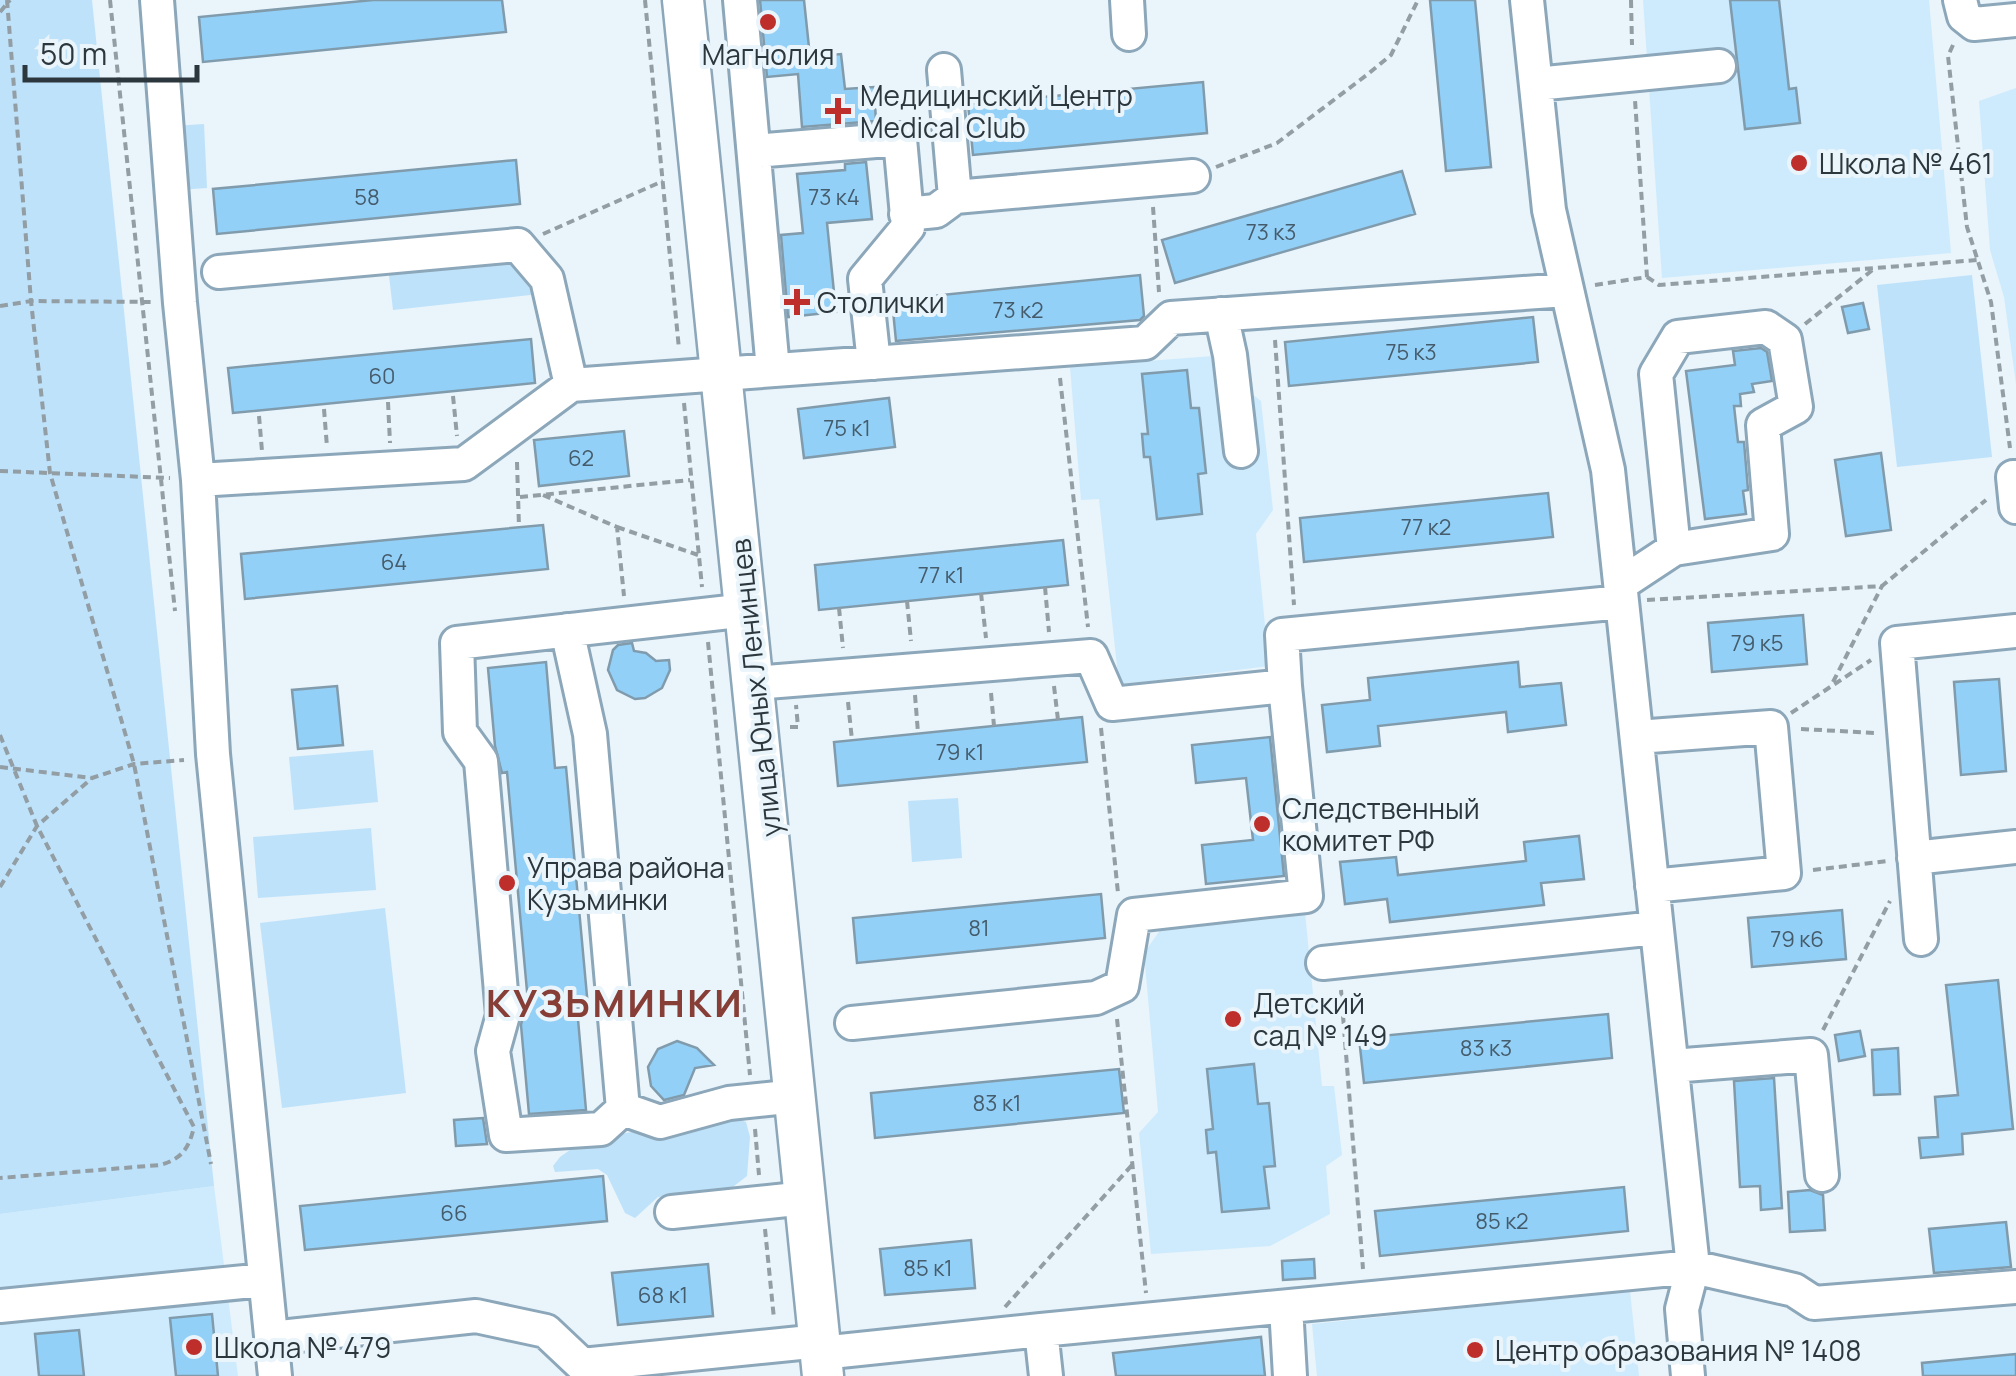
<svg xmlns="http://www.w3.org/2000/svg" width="2016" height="1376" font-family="Manrope,sans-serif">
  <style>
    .built { fill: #ceebfd }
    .green { fill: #bee2fa }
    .building { fill: #93d0f7; stroke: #809bac; stroke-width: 2.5 }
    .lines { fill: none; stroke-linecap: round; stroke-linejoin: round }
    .minor-casing { stroke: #8ca7b9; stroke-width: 38 }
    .major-casing { stroke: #8ca7b9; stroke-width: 45 }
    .path { stroke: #929da4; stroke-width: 4; stroke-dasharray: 8 5; stroke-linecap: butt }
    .minor { stroke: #fff; stroke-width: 32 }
    .major { stroke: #fff; stroke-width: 40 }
    .poi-dot { fill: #be2f2c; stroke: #e9f4fb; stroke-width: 4 }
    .labels { text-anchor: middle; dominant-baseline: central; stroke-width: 8; stroke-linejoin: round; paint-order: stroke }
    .number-label { font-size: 22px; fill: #455c6c }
    .poi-label { font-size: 28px; fill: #2b363d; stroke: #e9f4fb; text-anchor: start }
    .street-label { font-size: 28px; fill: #2b363d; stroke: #e9f4fb }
    .district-label { font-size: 38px; font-weight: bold; letter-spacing: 2.5px; fill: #863e37; stroke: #e9f4fb }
  </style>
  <rect width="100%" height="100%" fill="#e9f4fb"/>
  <path class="built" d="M1643 0H1929L1951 253 1662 278Z
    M2016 88V384L2004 297 1990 250 1979 101Z
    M1239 354 1243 387 1261 401 1273 510 1256 534 1269 666 1119 685 1099 499 1081 500 1070 367Z
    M1305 912 1322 1086H1334L1342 1155 1326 1166 1330 1214 1270 1246 1151 1254 1139 1133 1158 1112 1144 953 1163 926Z
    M214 1186 238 1376H0V1214Z
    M1630 1291 1639 1376H1317L1312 1324Z"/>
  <path class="green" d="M0 0H92L214 1186 0 1214Z
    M204 124 207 188 178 190 174 126Z
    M508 255 539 294 393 310 388 267Z
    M1972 275 1992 457 1897 467 1877 285Z
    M373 750 378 802 294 810 289 757Z
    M958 798 962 858 912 862 908 801Z
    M371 828 376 890 258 898 253 837Z
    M385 908 406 1093 282 1108 260 923Z
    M726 1114 746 1122 750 1137 747 1176 725 1193 706 1197 682 1194 658 1197 635 1218 625 1213 607 1175 598 1169 555 1172 553 1166 560 1157 577 1145 600 1138Z"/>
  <path class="building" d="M373 0H502L506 32 203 62 199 17Z
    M760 0H804L810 57 841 54 845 89 874 87 876 121 802 127 798 74 767 77Z
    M1430 0H1475L1491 167 1446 171Z
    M1730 0H1779L1789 89 1796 88 1800 123 1745 129Z
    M1203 82 1207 133 973 155 968 104Z
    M516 160 520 204 217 234 213 189Z
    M866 162 872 219 827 223 836 312 788 317 781 235 803 233 797 174 845 170V164Z
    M1402 171 1415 214 1175 283 1162 240Z
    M1140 275 1144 316 1140 320 896 341 892 300Z
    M1863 303 1869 329 1848 333 1842 307Z
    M1533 317 1538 362 1289 386 1285 342Z
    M531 339 535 383 233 413 228 368Z
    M1761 348 1767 352 1772 381 1752 384 1754 392 1740 394 1741 406H1734L1738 442H1744L1748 490 1743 491 1746 514 1705 519 1686 371 1735 365 1733 351Z
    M1187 370 1191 408H1199L1206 473 1198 474 1202 514 1157 519 1150 457H1144L1142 434H1148L1142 374Z
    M889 398 895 447 804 458 798 409Z
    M624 431 629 476 539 486 534 440Z
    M1881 453 1891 530 1846 536 1835 460Z
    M1548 493 1553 537 1304 562 1300 518Z
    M543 525 548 569 245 599 241 554Z
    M1063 540 1068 585 819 610 815 565Z
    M1803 615 1807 664 1712 672 1708 623Z
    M632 643 634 651 646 653 656 661 669 660 670 670 662 688 645 698 635 699 617 690 608 670 613 650 618 645Z
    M546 662 555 768 566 767 588 1007 577 1008 586 1110 529 1114 521 1025 523 1014 529 1013 507 772 502 773 495 746 488 668Z
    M1518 662 1520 687 1561 683 1566 725 1508 732 1506 712 1378 726 1380 746 1327 752 1322 705 1370 700 1368 678Z
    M1999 679 2006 771 1961 775 1954 682Z
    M337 686 343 745 298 749 292 690Z
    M1082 717 1087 762 838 786 834 742Z
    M1270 737 1284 876 1206 884 1202 845 1253 840 1246 778 1196 783 1192 745Z
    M1579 836 1584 879 1541 883 1544 905 1390 922 1387 899 1345 904 1340 862 1396 857 1398 875 1526 861 1524 842Z
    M1101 894 1105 938 857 963 853 918Z
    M1842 910 1846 959 1752 967 1748 918Z
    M1998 980 2013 1129 1962 1134 1963 1154 1921 1158 1919 1138 1938 1137 1935 1097 1958 1095 1946 985Z
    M1608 1014 1612 1058 1364 1083 1359 1038Z
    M1860 1031 1865 1056 1839 1061 1835 1035Z
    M677 1041 697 1048 714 1065 695 1068 684 1095 664 1100 651 1086 648 1067 658 1049Z
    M1898 1048 1900 1094 1874 1095 1872 1050Z
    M1254 1064 1258 1104 1269 1103 1275 1166 1264 1167 1269 1208 1222 1212 1216 1152 1208 1153 1206 1130 1213 1129 1207 1069Z
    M1119 1069 1124 1113 875 1138 871 1093Z
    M1774 1078 1782 1208 1761 1210 1760 1186 1740 1187 1734 1081Z
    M483 1118 487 1144 456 1146 454 1120Z
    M603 1176 607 1221 305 1250 300 1206Z
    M1624 1187 1628 1231 1380 1256 1375 1211Z
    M1810 1190 1823 1195 1825 1230 1790 1232 1788 1192Z
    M2006 1222 2011 1267 1934 1273 1929 1229Z
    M971 1240 975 1288 885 1295 880 1249Z
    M1314 1259 1315 1278 1283 1280 1282 1261Z
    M708 1264 713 1316 618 1325 612 1273Z
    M212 1314 218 1376H176L170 1318Z
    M79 1330 84 1376H39L35 1334Z
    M1261 1337 1265 1376H1116L1113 1353Z
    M2016 1354V1376H1923L1922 1363Z"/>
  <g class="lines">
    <g class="minor-casing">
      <path id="minor" d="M157 0 180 303 198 480 464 464 571 385 1145 343 1171 318 1567 290
        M740 0 773 370
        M1127 0 1129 34
        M1527 0 1549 210 1608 470 1693 1267 1682 1309 1688 1376
        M1960 0 1964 16 1974 24 2016 20
        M944 70 955 197
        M1536 84 1719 66
        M754 151 900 139 908 227 865 279 874 363
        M906 214 936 211 955 197 1193 176
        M219 272 518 245 547 279 571 385
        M1221 314 1230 355 1241 451
        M2016 477H2013L2016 507
        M198 480 213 754 275 1376
        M1621 584 1674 549 1772 534 1763 425 1796 407 1785 340 1766 327 1678 337 1656 374 1674 549
        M567 630 590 734 623 1109 601 1129 506 1135 493 1051 503 1015 481 761 460 732 457 643 747 610
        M754 683 1091 656 1112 704 1285 686 1306 896 1134 915 1122 986 1096 998 852 1023
        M1285 686 1282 635 1622 602
        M1637 737 1771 727 1784 873 1652 886
        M1914 858 2016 847
        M1921 939 1897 643 2016 631
        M1323 963 1656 928
        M1672 1066 1811 1055 1822 1175
        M623 1109 660 1122 729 1103 796 1096
        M672 1212 806 1198
        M0 1306 264 1280
        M1286 1307 1290 1376
        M1041 1330 1693 1267 1794 1290 1814 1303 2016 1287
        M271 1338 476 1316 546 1331 582 1365 820 1341
        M821 1353 1041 1330 1046 1376"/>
    </g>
    <g class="major-casing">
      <path id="major" d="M683 0 823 1376"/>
    </g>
    <path class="path" d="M7 0 31 301 50 473 134 764 211 1164
      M110 0 175 611
      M645 0 679 349
      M1631 0 1632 45
      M0 12 10 0
      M1953 45 1948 56 1967 227 1991 302 2010 448
      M1216 167 1277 143 1368 74 1391 55 1418 0
      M1153 207 1159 292
      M543 234 663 181
      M1647 277 1659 285 1977 260
      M1595 285 1647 277 1635 100
      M0 306 31 301 155 302
      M1805 324 1875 268
      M1275 340 1294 605
      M1060 378 1088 627
      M453 396 457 436
      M388 402 390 443
      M684 403 702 587
      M324 409 327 447
      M259 416 262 451
      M517 462 519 527
      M0 471 170 478
      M543 495 617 527 624 596
      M520 497 690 480
      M617 527 698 555
      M1045 587 1049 632
      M981 593 986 638
      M1647 600 1882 586 1986 500
      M907 601 911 641
      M839 608 843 648
      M708 642 750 1075
      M1833 682 1882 586
      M1054 686 1058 720
      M991 693 994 726
      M915 695 918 733
      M848 702 852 740
      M1791 713 1871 660
      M790 727H798L796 705
      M1101 728 1118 893
      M1801 729 1876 733
      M0 735 37 826 194 1127C189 1148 182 1159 160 1165L0 1178
      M0 767 92 778
      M1813 870 1888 861
      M0 887 37 826 92 778 134 764 184 760
      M1341 990 1363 1269
      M1117 1019 1146 1293
      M1823 1030 1890 901
      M755 1129 759 1175
      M765 1229 774 1319
      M1005 1307 1132 1165"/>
    <use href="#minor" class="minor"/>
    <use href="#major" class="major"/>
  </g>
  <g class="poi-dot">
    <circle cx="768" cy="22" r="10"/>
    <path d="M833 96h10v10h10v10h-10v10h-10v-10h-10v-10h10z"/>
    <circle cx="1799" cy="163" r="10"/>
    <path d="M792 287h10v10h10v10h-10v10h-10v-10h-10v-10h10z"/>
    <circle cx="1262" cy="824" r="10"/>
    <circle cx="507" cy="883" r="10"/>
    <circle cx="1233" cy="1019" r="10"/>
    <circle cx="194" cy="1347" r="10"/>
    <circle cx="1475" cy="1350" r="10"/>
  </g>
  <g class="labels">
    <g class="number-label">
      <text x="367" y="197">58</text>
      <text x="834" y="197">73 к4</text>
      <text x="1271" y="232">73 к3</text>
      <text x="1018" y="310">73 к2</text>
      <text x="1411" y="352">75 к3</text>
      <text x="382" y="376">60</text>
      <text x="847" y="428">75 к1</text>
      <text x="581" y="458">62</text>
      <text x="1426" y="527">77 к2</text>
      <text x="394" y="562">64</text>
      <text x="941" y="575">77 к1</text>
      <text x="1757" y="643">79 к5</text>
      <text x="960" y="752">79 к1</text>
      <text x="979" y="928">81</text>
      <text x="1797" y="939">79 к6</text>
      <text x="1486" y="1048">83 к3</text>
      <text x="997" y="1103">83 к1</text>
      <text x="454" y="1213">66</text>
      <text x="1502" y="1221">85 к2</text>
      <text x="928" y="1268">85 к1</text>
      <text x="663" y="1295">68 к1</text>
    </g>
    <g class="poi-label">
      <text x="768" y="54" text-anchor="middle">Магнолия</text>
      <text x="860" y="95">Медицинский Центр<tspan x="860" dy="32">Medical Club</tspan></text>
      <text x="1819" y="163">Школа № 461</text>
      <text x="817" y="302">Столички</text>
      <text x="1282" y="808">Следственный<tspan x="1282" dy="32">комитет РФ</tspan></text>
      <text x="527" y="867">Управа района<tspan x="527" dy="32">Кузьминки</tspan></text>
      <text x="1253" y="1003">Детский<tspan x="1253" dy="32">сад № 149</tspan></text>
      <text x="214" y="1347">Школа № 479</text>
      <text x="1495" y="1350">Центр образования № 1408</text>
    </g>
    <g class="street-label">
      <text transform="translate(755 688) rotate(-96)">улица Юных Ленинцев</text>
    </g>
    <g class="district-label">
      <text x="615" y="1002">КУЗЬМИНКИ</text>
    </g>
  </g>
  <path d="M25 65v15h172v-15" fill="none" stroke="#2b363d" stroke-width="5"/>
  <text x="40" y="65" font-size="30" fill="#2b363d" stroke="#e9f4fb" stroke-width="8" paint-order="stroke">50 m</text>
</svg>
